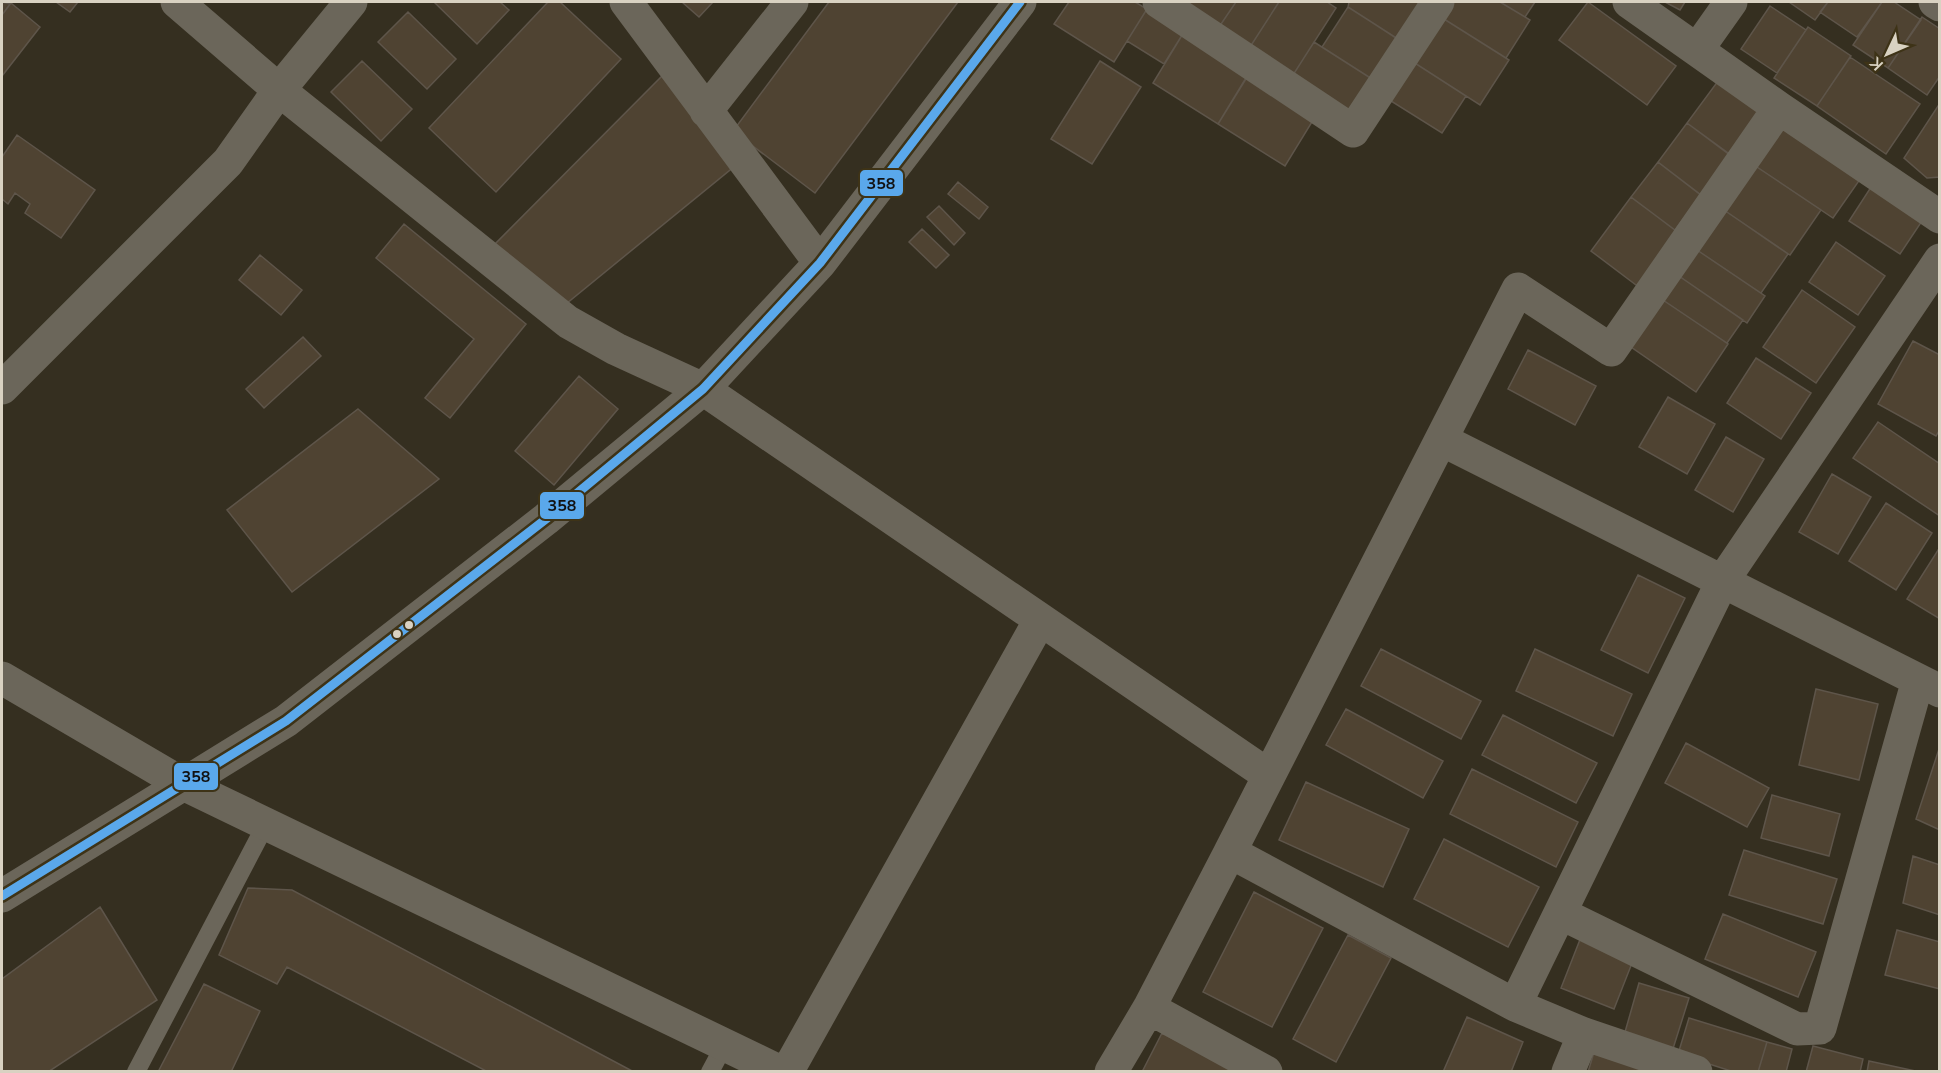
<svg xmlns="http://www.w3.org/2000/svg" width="1941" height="1073" font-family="'Nunito Sans',sans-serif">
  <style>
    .building { fill: #4f4332; stroke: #5e554a; stroke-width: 1.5 }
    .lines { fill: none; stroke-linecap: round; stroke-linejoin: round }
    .lane { stroke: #6b665a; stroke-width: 18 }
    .street { stroke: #6b665a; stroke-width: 33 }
    .bus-1-casing { stroke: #3e3317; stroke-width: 14 }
    .bus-1 { stroke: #5aa8eb; stroke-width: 9 }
    .bus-dot { fill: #d9d2c2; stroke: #3e3317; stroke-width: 2 }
    .line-badge { stroke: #3e3317; stroke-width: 2 }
    .pale-badge-label { font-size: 16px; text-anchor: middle; font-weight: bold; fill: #111 }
  </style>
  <rect width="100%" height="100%" fill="#352f20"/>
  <path class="building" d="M2 2 10 4 2 15Z
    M56 2H78L70 12Z
    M434 2H500L509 10 477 44Z
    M548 2H560L621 59 496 192 429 128Z
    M682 2H713L699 17Z
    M829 2H958L815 193 733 131Z
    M1069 2H1135L1147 9 1114 62 1054 24Z
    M1183 2H1236L1219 27Z
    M1236 2H1279L1250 47 1219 27Z
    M1279 2H1327L1336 8 1293 75 1250 47Z
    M1349 2H1429L1402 42 1348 7Z
    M1443 2H1500L1530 20 1506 58 1436 14Z
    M1500 2H1535L1525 17Z
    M1588 2 1676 66 1647 105 1559 40Z
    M1665 2H1685L1680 10Z
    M1789 2H1828L1815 20Z
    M1828 2H1882L1857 37 1820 12Z
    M1882 2H1894L1921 20 1888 68 1853 45Z
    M11 3 40 27 2 76V15Z
    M1770 6 1806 30 1777 73 1741 49Z
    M1348 7 1398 39 1372 79 1322 47Z
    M1147 9 1184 32 1164 64 1127 41Z
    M408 12 456 59 427 89 378 42Z
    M1436 14 1509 60 1480 105 1407 58Z
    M1922 17 1940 29V76L1927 95 1888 68Z
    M1808 27 1851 56 1817 106 1774 78Z
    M1184 32 1249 73 1218 124 1153 83Z
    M1314 42 1372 79 1350 113 1293 75Z
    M1850 57 1920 104 1886 154 1817 106Z
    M1407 58 1466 96 1442 133 1383 96Z
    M362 61 412 109 381 141 331 92Z
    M1100 61 1141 87 1092 164 1051 139Z
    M672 66 741 161 561 308 490 249Z
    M1249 74 1315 117 1285 166 1218 124Z
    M1721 77 1765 110 1731 155 1687 123Z
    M1940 103V177L1927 178 1904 158Z
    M1784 121 1863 175 1833 218 1754 165Z
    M1687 123 1731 156 1702 196 1658 162Z
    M17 135 95 190 61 238 25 213 30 204 15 193 8 204 2 199V157Z
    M1658 162 1701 195 1675 230 1631 197Z
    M1754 165 1821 210 1790 255 1724 210Z
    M958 182 988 207 979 219 948 194Z
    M1873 184 1924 218 1900 254 1849 221Z
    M1631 197 1680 234 1640 288 1591 251Z
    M939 206 965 233 954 245 927 217Z
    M1724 210 1788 254 1761 293 1697 250Z
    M404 224 526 324 450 418 425 398 474 339 376 258Z
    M922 229 949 255 936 268 909 242Z
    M1836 242 1885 276 1858 315 1809 282Z
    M1697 250 1765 296 1747 323 1679 276Z
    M260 255 302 290 281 315 239 280Z
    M1679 276 1743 320 1727 343 1663 300Z
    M1802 290 1855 327 1816 383 1763 347Z
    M1663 300 1728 344 1696 392 1631 347Z
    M303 337 321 356 264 408 246 389Z
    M1913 341 1940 355V429L1936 436 1878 404Z
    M1528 350 1596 386 1575 425 1508 389Z
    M1756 358 1811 393 1781 439 1727 403Z
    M579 376 618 409 554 485 515 451Z
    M1668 397 1715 424 1687 474 1639 447Z
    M358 409 439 479 292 592 227 510Z
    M1878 422 1940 464V516L1853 458Z
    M1726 437 1764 459 1733 512 1695 490Z
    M1832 474 1871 497 1838 554 1799 532Z
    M1886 503 1932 533 1896 590 1849 561Z
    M1940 547V619L1907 599Z
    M1638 575 1685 598 1648 673 1601 650Z
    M1381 649 1481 701 1461 739 1361 686Z
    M1535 649 1632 694 1613 736 1516 691Z
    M1816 689 1878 704 1859 780 1799 765Z
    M1346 709 1443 761 1423 798 1326 745Z
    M1503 715 1597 763 1576 803 1482 755Z
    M1686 743 1769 788 1747 827 1665 783Z
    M1940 746V830L1916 819Z
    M1472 769 1578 822 1556 867 1450 814Z
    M1306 782 1409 829 1383 887 1279 840Z
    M1772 795 1840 814 1829 856 1761 838Z
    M1444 839 1539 887 1508 947 1414 899Z
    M1744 850 1837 879 1823 924 1729 895Z
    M1913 856 1940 865V915L1903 903Z
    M248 888 292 890 634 1072H488L287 967 277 984 219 955Z
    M1254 892 1323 928 1272 1027 1203 992Z
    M100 907 157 1000 48 1072H2V979Z
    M1723 914 1816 952 1798 997 1705 959Z
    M1897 930 1940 942V989L1885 975Z
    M1348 935 1391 958 1336 1062 1293 1039Z
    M1581 937 1634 958 1614 1009 1561 988Z
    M1639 983 1689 998 1671 1055 1623 1039Z
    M204 984 260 1011 231 1072H158Z
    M1467 1017 1523 1042 1511 1072H1443Z
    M1689 1018 1767 1042 1758 1072H1734L1678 1054Z
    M1162 1033 1237 1072H1142Z
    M1767 1042 1792 1049 1786 1072H1758Z
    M1813 1046 1863 1059 1860 1072H1806Z
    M1595 1049 1664 1072H1588Z
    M1869 1061 1920 1072H1867Z"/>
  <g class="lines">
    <path class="lane" d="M136 1072 266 824
      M710 1072 725 1044"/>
    <path class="street" d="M177 2 279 90 568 322 616 349 703 389 1268 775
      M626 2 820 263
      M1159 2 1353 131 1438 2
      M1629 2 1779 108 1940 217
      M1935 2 1940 5
      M1697 50 1731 2
      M706 111 792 2
      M2 388 228 162 279 90 351 2
      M1442 440 1940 691
      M2 678 183 784 781 1072
      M1230 852 1518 289 1611 350 1779 108
      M2 896 286 721 546 519 703 389 820 263 1020 2
      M1562 914 1797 1029 1820 1028 1918 680
      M1515 1005 1722 582 1940 260
      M1149 1008 1266 1072
      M787 1072 1040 620
      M1111 1072 1149 1008 1230 852 1515 1005 1584 1034 1696 1072
      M1568 1072 1584 1034"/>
    <g class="bus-1-casing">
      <path id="bus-1" d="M2 896 286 721 546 519 703 389 820 263 1020 2"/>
    </g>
    <use href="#bus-1" class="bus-1"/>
  </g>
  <g class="bus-dot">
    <circle cx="409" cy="625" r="5"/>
    <circle cx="397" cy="634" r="5"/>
  </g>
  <g class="line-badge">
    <rect x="859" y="169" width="45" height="28" rx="6" fill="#5aa8eb"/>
    <rect x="539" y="491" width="46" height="29" rx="6" fill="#5aa8eb"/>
    <rect x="173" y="762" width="46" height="29" rx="6" fill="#5aa8eb"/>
  </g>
  <g class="pale-badge-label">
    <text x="881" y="189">358</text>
    <text x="562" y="511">358</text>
    <text x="196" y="782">358</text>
  </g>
  <rect width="1941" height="1073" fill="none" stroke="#d9d2c2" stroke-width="6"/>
  <g transform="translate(1887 54) rotate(226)" stroke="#3e3317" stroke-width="4.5" paint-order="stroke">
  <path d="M0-4.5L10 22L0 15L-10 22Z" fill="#d9d2c2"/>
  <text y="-9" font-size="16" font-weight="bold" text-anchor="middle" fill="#d9d2c2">K</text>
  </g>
</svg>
